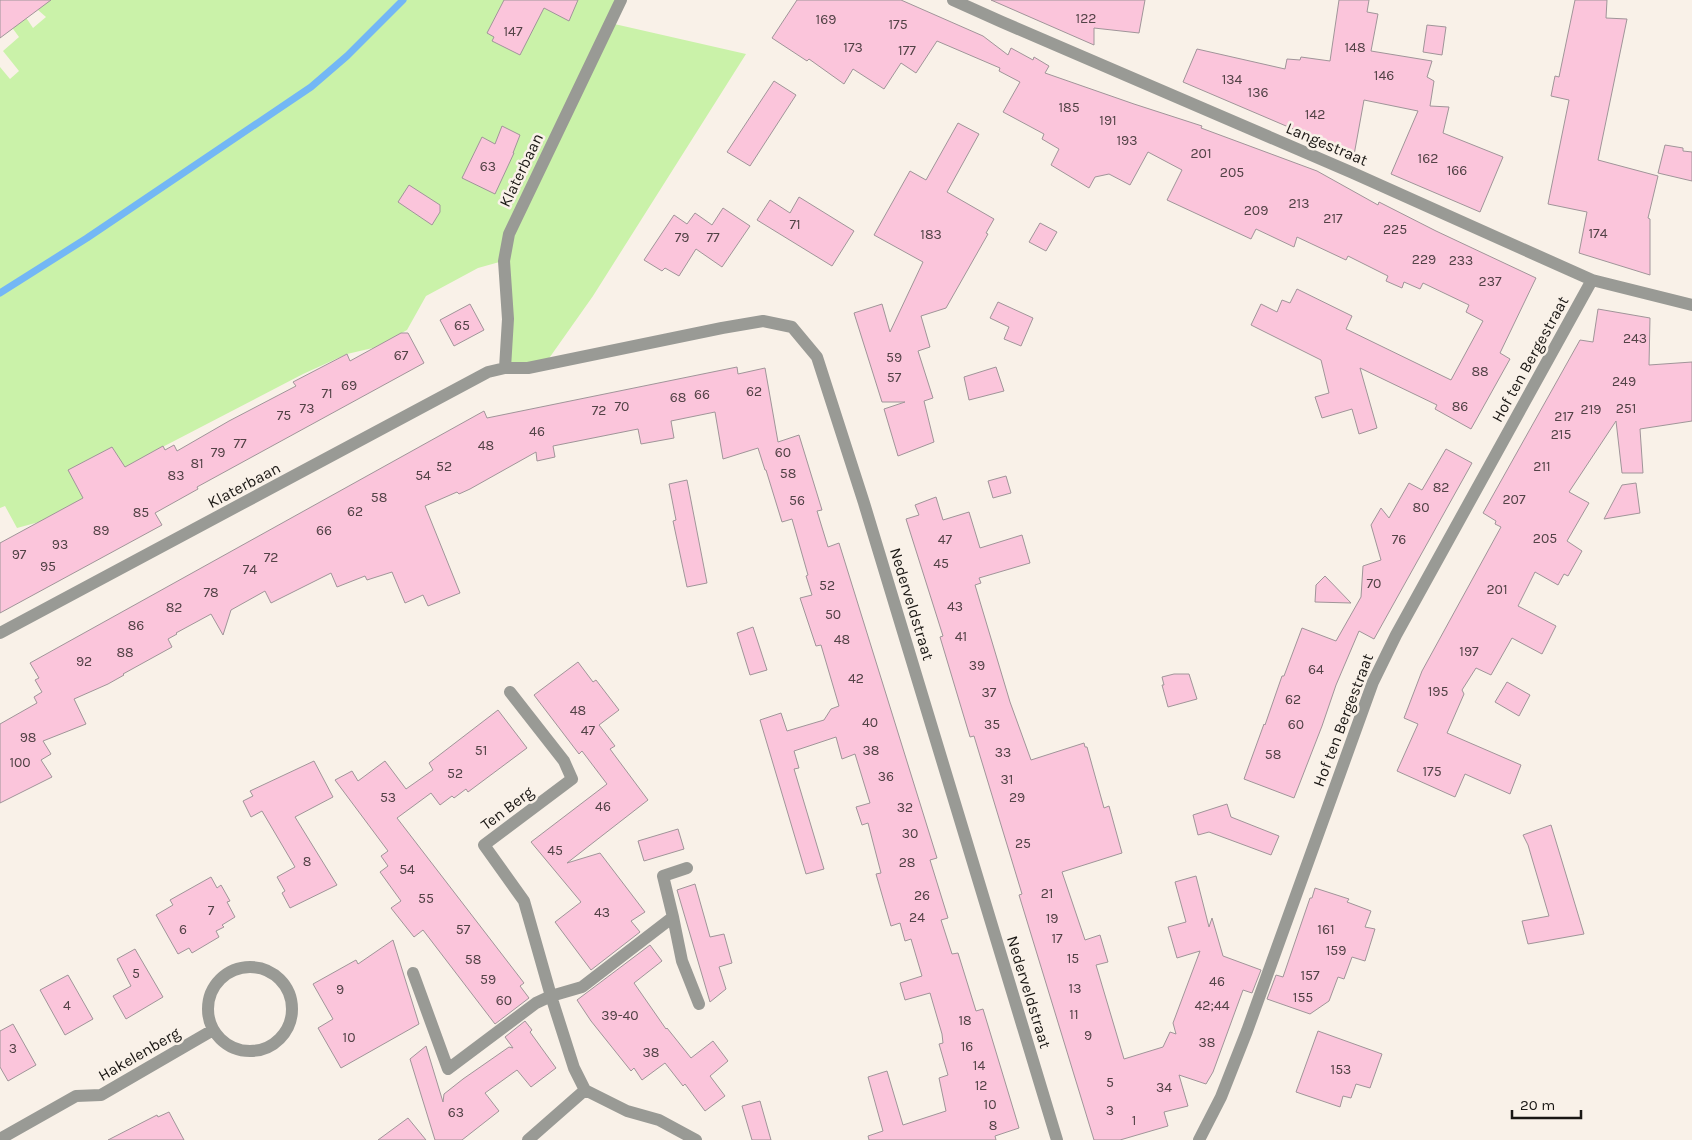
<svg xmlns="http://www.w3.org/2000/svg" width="1692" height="1140" font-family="Karla,sans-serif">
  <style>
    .green { fill: #caf2a9 }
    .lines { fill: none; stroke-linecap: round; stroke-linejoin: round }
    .stream { stroke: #73b7f5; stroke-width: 7 }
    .building { fill: #fbc5db; stroke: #a09599 }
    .minor { stroke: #999a95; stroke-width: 12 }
    .labels { text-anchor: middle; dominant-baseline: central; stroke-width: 5; stroke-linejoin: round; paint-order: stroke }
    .number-label { font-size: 14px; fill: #524246 }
    .street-label { font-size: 16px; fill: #1a1714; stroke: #f9f1e8 }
  </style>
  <rect width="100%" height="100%" fill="#f9f1e8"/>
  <path class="green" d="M46 0H621L610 23 746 54 593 296 545 364 505 368 503 261 478 268 426 296 407 330 377 347 347 354 303 374 151 453 113 483 39 522 17 528 5 506 0 508V67L10 79 19 71 3 51 19 37 5 18 19 7 33 28 46 17 38 10Z"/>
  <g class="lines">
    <path class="stream" d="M0 293 87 238 311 87 347 56 403 0"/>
  </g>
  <path class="building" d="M0 0H51L0 38Z
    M504 0H578L569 21 544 8 520 55 492 41 494 37 487 33Z
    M797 0H901L983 36 1008 55 1011 48 1033 60 1034 57 1049 66 1045 73 1134 104 1202 126 1201 128 1317 171 1378 205 1379 202 1436 231 1536 278 1500 353 1510 359 1471 429 1435 409 1437 405 1360 368 1377 428 1359 434 1352 409 1322 418 1315 397 1329 393 1321 360 1251 325 1261 304 1277 312 1282 300 1290 303 1297 289 1352 316 1346 329 1451 380 1483 321 1466 312 1469 305 1423 283 1420 289 1404 282 1402 288 1386 281 1388 276 1348 256 1346 260 1297 237 1294 247 1256 229 1251 239 1167 200 1182 170 1148 152 1130 185 1109 174 1095 177 1089 188 1051 165 1059 149 1042 139 1044 134 1003 112 1020 82 999 71 1000 68 937 41 916 73 901 63 884 89 853 69 844 84 809 59 807 61 772 38Z
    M991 0H1145L1139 33 1094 28V45Z
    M1339 0H1369L1367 12 1378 14 1371 51 1432 61 1427 77 1434 81 1430 106 1449 107 1443 133 1503 157 1480 212 1391 174 1418 111 1364 100 1354 155 1183 82 1197 49 1285 69 1287 59 1300 60 1301 57 1330 61Z
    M1575 0H1607L1606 18 1627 19 1598 160 1658 176 1648 218 1650 219V275L1579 253 1587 212 1548 204 1569 100 1551 96 1555 76 1559 77Z
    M1427 25 1446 27 1442 55 1423 52Z
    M774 81 796 95 750 166 727 152Z
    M958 123 979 134 947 192 994 219 986 233 988 234 946 308 921 316 930 347 918 351 933 398 924 401 934 442 898 456 884 409 905 402H882L854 313 882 304 890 332 923 262 874 235 910 171 926 180Z
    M502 126 520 135 513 153H514L495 194 462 178 482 137 495 144Z
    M1665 145 1683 148V151L1692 152V181L1658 173Z
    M409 185 440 205V212L432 225 398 202Z
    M799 197 854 231 832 266 757 220 770 200 790 213Z
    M723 208 750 226 722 267 696 249 679 276 665 268 662 271 644 260 674 215 687 224 695 213 712 225Z
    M1040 223 1057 232 1046 251 1029 242Z
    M998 302 1033 318 1021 346 1004 339 1009 327 990 318Z
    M470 304 484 330 454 346 440 320Z
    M1598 309 1650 318 1649 365 1692 362V421L1640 429 1643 473H1622L1616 421 1569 492 1589 503 1567 541 1582 551 1568 576 1564 574 1558 585 1535 572 1518 606 1556 626 1542 654 1512 638 1491 675 1476 668 1462 690 1464 694 1447 733 1521 765 1510 794 1465 774 1455 797 1397 771 1418 724 1404 718 1422 671 1501 527 1495 524 1496 521 1483 513 1580 340 1593 342Z
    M401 333H408L424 363 197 487 198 489 155 513 162 525 0 613V543L83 498 68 470 112 447 125 467 163 446 165 450 174 445 177 451 229 421 296 386 293 382 347 354 350 361Z
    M737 367 738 374 765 368 778 442 799 435 822 510 817 511 828 547 839 543 937 858 930 860 948 918 941 920 952 954 958 953 976 1011 983 1009 1019 1128 995 1136 996 1140H869L868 1136 883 1131 868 1077 887 1071 903 1125 946 1111 939 1078 948 1075 939 1044 943 1043 942 1034 930 993 905 1000 900 983 922 976 911 939 905 941 900 923 891 926 876 874 881 873 868 823 862 825 856 807 870 803 855 754 842 759 836 737 794 751 799 768 794 769 824 869 806 874 760 720 781 713 787 731 824 720 831 709 839 706 821 645 816 646 800 598 812 595 806 576 808 575 792 519 782 522 766 470H765L758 448 723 459 715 412 671 421 674 438 641 444 638 429 553 446 555 457 537 461 536 452 470 489 459 494 457 492 425 506 460 593 428 606 423 595 405 603 392 572 367 580 365 576 337 587 331 573 271 603 265 591 231 610 223 635 211 614 176 633 177 634 168 639 172 647 123 674 124 675 108 684 74 699 86 724 43 741 51 754 41 760 52 777 0 803V724L37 703 34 697 42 692 35 680 39 678 30 663 484 411 487 418Z
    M996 367 1004 391 969 400 964 377Z
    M1446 449 1472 463 1374 639 1359 631 1336 685 1322 726 1294 798 1244 779 1264 724 1265 725 1282 676H1284L1302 628 1336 641 1361 597 1363 566 1381 560 1371 525 1381 508 1389 518 1409 483 1422 490Z
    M1006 476 1011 493 993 498 988 481Z
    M687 480 707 583 687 587 673 521 676 520 669 484Z
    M1636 483 1640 513 1604 519 1622 485Z
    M936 497 943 520 969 512 980 548 1022 535 1030 563 979 578 981 583 975 585 1010 702 1031 760 1084 743 1085 747H1087L1104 808 1109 806 1122 853 1062 872 1085 940 1100 935 1108 962 1096 965 1124 1059 1163 1047 1170 1032 1176 1034 1173 1023 1200 951 1177 958 1168 927 1186 922 1175 882 1196 876 1209 927 1212 918 1223 956 1261 970 1252 993 1243 990 1213 1072 1206 1084 1179 1075 1188 1106 1164 1112 1168 1126 1120 1140H1094L1019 895 1022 894 974 736 970 737 940 637 943 636 906 519 919 515 915 505Z
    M1325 576 1351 603 1315 602 1316 585Z
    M753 627 767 670 750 675 737 633Z
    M578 662 593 682 596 680 619 710 599 725 615 746 610 749 648 800 567 863 600 853 645 912 631 921 640 932 591 970 555 922 581 902 531 842 607 784 582 751 579 754 534 695Z
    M1174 674H1189L1197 699 1168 707 1162 685H1164L1162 677Z
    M1507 682 1530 695 1519 716 1495 702Z
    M498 710 527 748 468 792 466 789 454 798 452 796 440 805 431 793 397 818 524 983 520 986 529 998 495 1024 423 930 414 937 391 908 401 901 380 872 388 866 381 856 388 851 335 780 352 771 358 781 385 761 406 789 433 770 429 763Z
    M314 761 333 797 295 817 337 885 290 908 282 893 285 891 277 877 295 867 262 811 251 817 243 801 253 796 250 791Z
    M1227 804 1231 817 1279 836 1271 855 1209 832 1198 835 1193 815Z
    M1551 825 1584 934 1528 944 1522 921 1549 916 1528 845 1523 835Z
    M678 829 684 849 644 861 638 841Z
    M211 877 217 888 221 885 230 901 227 902 235 917 222 925 224 927 216 931 219 937 192 953 189 948 178 954 156 915 173 905 170 900Z
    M695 884 710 937 724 934 732 963 719 967 726 989 710 1002 677 890Z
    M1315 888 1349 899 1347 902 1371 911 1365 927 1375 929 1365 961 1352 957 1344 979 1338 977 1329 1001 1310 1014 1267 999 1276 975 1283 977 1310 898H1312Z
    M393 940 419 1024 341 1068 318 1028 333 1019 313 984 356 960 358 964Z
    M650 945 662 961 634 983 666 1029 667 1028 691 1058 713 1041 728 1061 710 1076 725 1096 705 1111 685 1084 683 1086 665 1063 642 1080 634 1068 631 1071 591 1021 577 1000Z
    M135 949 163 997 126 1019 113 996 131 986 117 959Z
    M68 975 93 1019 65 1035 40 990Z
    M525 1021 532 1030 530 1032 556 1068 531 1087 517 1070 485 1093 499 1111 462 1140H435L410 1059 426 1046 443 1102 444 1094 463 1079 509 1047 513 1048 505 1037Z
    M13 1024 36 1065 8 1081 0 1067V1031Z
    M1318 1031 1382 1054 1370 1088 1356 1084 1351 1098 1343 1096 1340 1107 1296 1092Z
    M760 1101 771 1140H752L742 1106Z
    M169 1112 184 1140H108L157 1115 158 1117Z
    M408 1118 426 1140H378Z"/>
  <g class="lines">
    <path class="minor" d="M953 0 1002 22 1353 173 1592 280 1692 305
      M505 368 508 319 504 261 509 234 621 0
      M0 633 488 372 505 368H528L722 328 763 321 792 327 817 357 864 503 1057 1140
      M510 692 564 761 572 779 484 845 524 901 551 996 574 1068 585 1090 528 1140
      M673 917 682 961 699 1004
      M208 1009a42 42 0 1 1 84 0a42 42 0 1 1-84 0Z
      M413 973 448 1069 536 1003 551 996 582 987 673 917 663 876 687 868
      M585 1090 627 1111 659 1120 696 1140
      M0 1139 76 1096 101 1095 213 1030
      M1199 1140 1221 1097 1247 1031 1373 682 1396 635 1592 280"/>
  </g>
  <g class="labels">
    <g class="number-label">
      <text x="1086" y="18">122</text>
      <text x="826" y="19">169</text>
      <text x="898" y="24">175</text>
      <text x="513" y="31">147</text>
      <text x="853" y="47">173</text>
      <text x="1355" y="47">148</text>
      <text x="907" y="50">177</text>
      <text x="1384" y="75">146</text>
      <text x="1232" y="79">134</text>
      <text x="1258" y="92">136</text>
      <text x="1069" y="107">185</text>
      <text x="1315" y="114">142</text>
      <text x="1108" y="120">191</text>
      <text x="1127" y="140">193</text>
      <text x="1201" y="153">201</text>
      <text x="1428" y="158">162</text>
      <text x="488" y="166">63</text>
      <text x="1457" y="170">166</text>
      <text x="1232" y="172">205</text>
      <text x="1299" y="203">213</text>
      <text x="1256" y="210">209</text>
      <text x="1333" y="218">217</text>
      <text x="795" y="224">71</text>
      <text x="1395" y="229">225</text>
      <text x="1598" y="233">174</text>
      <text x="931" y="234">183</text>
      <text x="682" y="237">79</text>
      <text x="713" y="237">77</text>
      <text x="1424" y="259">229</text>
      <text x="1461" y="260">233</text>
      <text x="1490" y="281">237</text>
      <text x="462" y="325">65</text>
      <text x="1635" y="338">243</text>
      <text x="401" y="355">67</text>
      <text x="894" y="357">59</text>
      <text x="1480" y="371">88</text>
      <text x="894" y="377">57</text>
      <text x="1624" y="381">249</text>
      <text x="349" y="385">69</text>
      <text x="754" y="391">62</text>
      <text x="327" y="393">71</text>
      <text x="702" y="394">66</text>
      <text x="678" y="397">68</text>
      <text x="622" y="406">70</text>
      <text x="1460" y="406">86</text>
      <text x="307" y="408">73</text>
      <text x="1626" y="408">251</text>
      <text x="1591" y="409">219</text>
      <text x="599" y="410">72</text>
      <text x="284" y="415">75</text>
      <text x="1564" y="416">217</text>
      <text x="537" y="431">46</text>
      <text x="1561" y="434">215</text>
      <text x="240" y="443">77</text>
      <text x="486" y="445">48</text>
      <text x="218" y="452">79</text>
      <text x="783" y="452">60</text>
      <text x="197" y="463">81</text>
      <text x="444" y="466">52</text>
      <text x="1542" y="466">211</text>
      <text x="788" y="473">58</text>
      <text x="176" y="475">83</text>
      <text x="423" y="475">54</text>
      <text x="1441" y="487">82</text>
      <text x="379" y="497">58</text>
      <text x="1514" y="499">207</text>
      <text x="797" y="500">56</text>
      <text x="1421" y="507">80</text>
      <text x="355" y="511">62</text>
      <text x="141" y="512">85</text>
      <text x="101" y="530">89</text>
      <text x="324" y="530">66</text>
      <text x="1545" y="538">205</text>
      <text x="945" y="539">47</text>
      <text x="1399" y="539">76</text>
      <text x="60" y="544">93</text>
      <text x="19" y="554">97</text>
      <text x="271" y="557">72</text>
      <text x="941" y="563">45</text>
      <text x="48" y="566">95</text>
      <text x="250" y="569">74</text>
      <text x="1374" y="583">70</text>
      <text x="827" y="585">52</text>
      <text x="1497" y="589">201</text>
      <text x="211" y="592">78</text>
      <text x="955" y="606">43</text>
      <text x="174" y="607">82</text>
      <text x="833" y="614">50</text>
      <text x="136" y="625">86</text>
      <text x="961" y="636">41</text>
      <text x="842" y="639">48</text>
      <text x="1469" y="651">197</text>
      <text x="125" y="652">88</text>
      <text x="84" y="661">92</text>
      <text x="977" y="665">39</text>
      <text x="1316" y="669">64</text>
      <text x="856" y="678">42</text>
      <text x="1438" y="691">195</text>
      <text x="989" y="692">37</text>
      <text x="1293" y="699">62</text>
      <text x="578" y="710">48</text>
      <text x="870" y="722">40</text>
      <text x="992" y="724">35</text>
      <text x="1296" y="724">60</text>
      <text x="588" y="730">47</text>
      <text x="28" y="737">98</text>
      <text x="481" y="750">51</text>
      <text x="871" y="750">38</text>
      <text x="1003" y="752">33</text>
      <text x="1273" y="754">58</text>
      <text x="20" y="762">100</text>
      <text x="1432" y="771">175</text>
      <text x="455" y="773">52</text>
      <text x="886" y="776">36</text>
      <text x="1007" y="779">31</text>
      <text x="388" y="797">53</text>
      <text x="1017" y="797">29</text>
      <text x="603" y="806">46</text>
      <text x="905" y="807">32</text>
      <text x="910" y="833">30</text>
      <text x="1023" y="843">25</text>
      <text x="555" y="850">45</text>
      <text x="307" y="861">8</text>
      <text x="907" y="862">28</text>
      <text x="407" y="869">54</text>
      <text x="1047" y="893">21</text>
      <text x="922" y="895">26</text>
      <text x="426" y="898">55</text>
      <text x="211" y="910">7</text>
      <text x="602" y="912">43</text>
      <text x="917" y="917">24</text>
      <text x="1052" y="918">19</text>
      <text x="183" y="929">6</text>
      <text x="463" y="929">57</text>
      <text x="1326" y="929">161</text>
      <text x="1057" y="938">17</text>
      <text x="1336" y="950">159</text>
      <text x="1073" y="958">15</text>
      <text x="473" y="959">58</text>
      <text x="136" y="973">5</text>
      <text x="1310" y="975">157</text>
      <text x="488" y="979">59</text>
      <text x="1217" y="981">46</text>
      <text x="1075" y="988">13</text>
      <text x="340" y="989">9</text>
      <text x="1303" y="997">155</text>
      <text x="504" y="1000">60</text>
      <text x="67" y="1005">4</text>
      <text x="1212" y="1005">42;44</text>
      <text x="1074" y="1014">11</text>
      <text x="620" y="1015">39-40</text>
      <text x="965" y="1020">18</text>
      <text x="1088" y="1035">9</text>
      <text x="349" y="1037">10</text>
      <text x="1207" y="1042">38</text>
      <text x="967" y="1046">16</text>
      <text x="13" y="1048">3</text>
      <text x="651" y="1052">38</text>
      <text x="979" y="1065">14</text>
      <text x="1341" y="1069">153</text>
      <text x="1110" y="1082">5</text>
      <text x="981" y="1085">12</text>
      <text x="1164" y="1087">34</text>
      <text x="990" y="1104">10</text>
      <text x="1110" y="1110">3</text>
      <text x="456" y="1112">63</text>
      <text x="1134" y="1120">1</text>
      <text x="993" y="1125">8</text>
    </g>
    <g class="street-label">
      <text transform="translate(1327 144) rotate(23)">Langestraat</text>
      <text transform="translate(521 170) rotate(-64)">Klaterbaan</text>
      <text transform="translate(1530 359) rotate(-61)">Hof ten Bergestraat</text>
      <text transform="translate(244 485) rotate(-28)">Klaterbaan</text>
      <text transform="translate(912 604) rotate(73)">Nederveldstraat</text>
      <text transform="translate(1343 720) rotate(-69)">Hof ten Bergestraat</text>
      <text transform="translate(507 808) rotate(-37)">Ten Berg</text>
      <text transform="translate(1029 992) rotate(73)">Nederveldstraat</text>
      <text transform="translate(139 1054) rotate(-30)">Hakelenberg</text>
    </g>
  </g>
  <path d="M1512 1110v8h69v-8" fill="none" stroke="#1a1714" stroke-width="2.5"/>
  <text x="1520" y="1110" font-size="15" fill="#1a1714" stroke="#f9f1e8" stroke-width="4" paint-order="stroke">20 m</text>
</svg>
